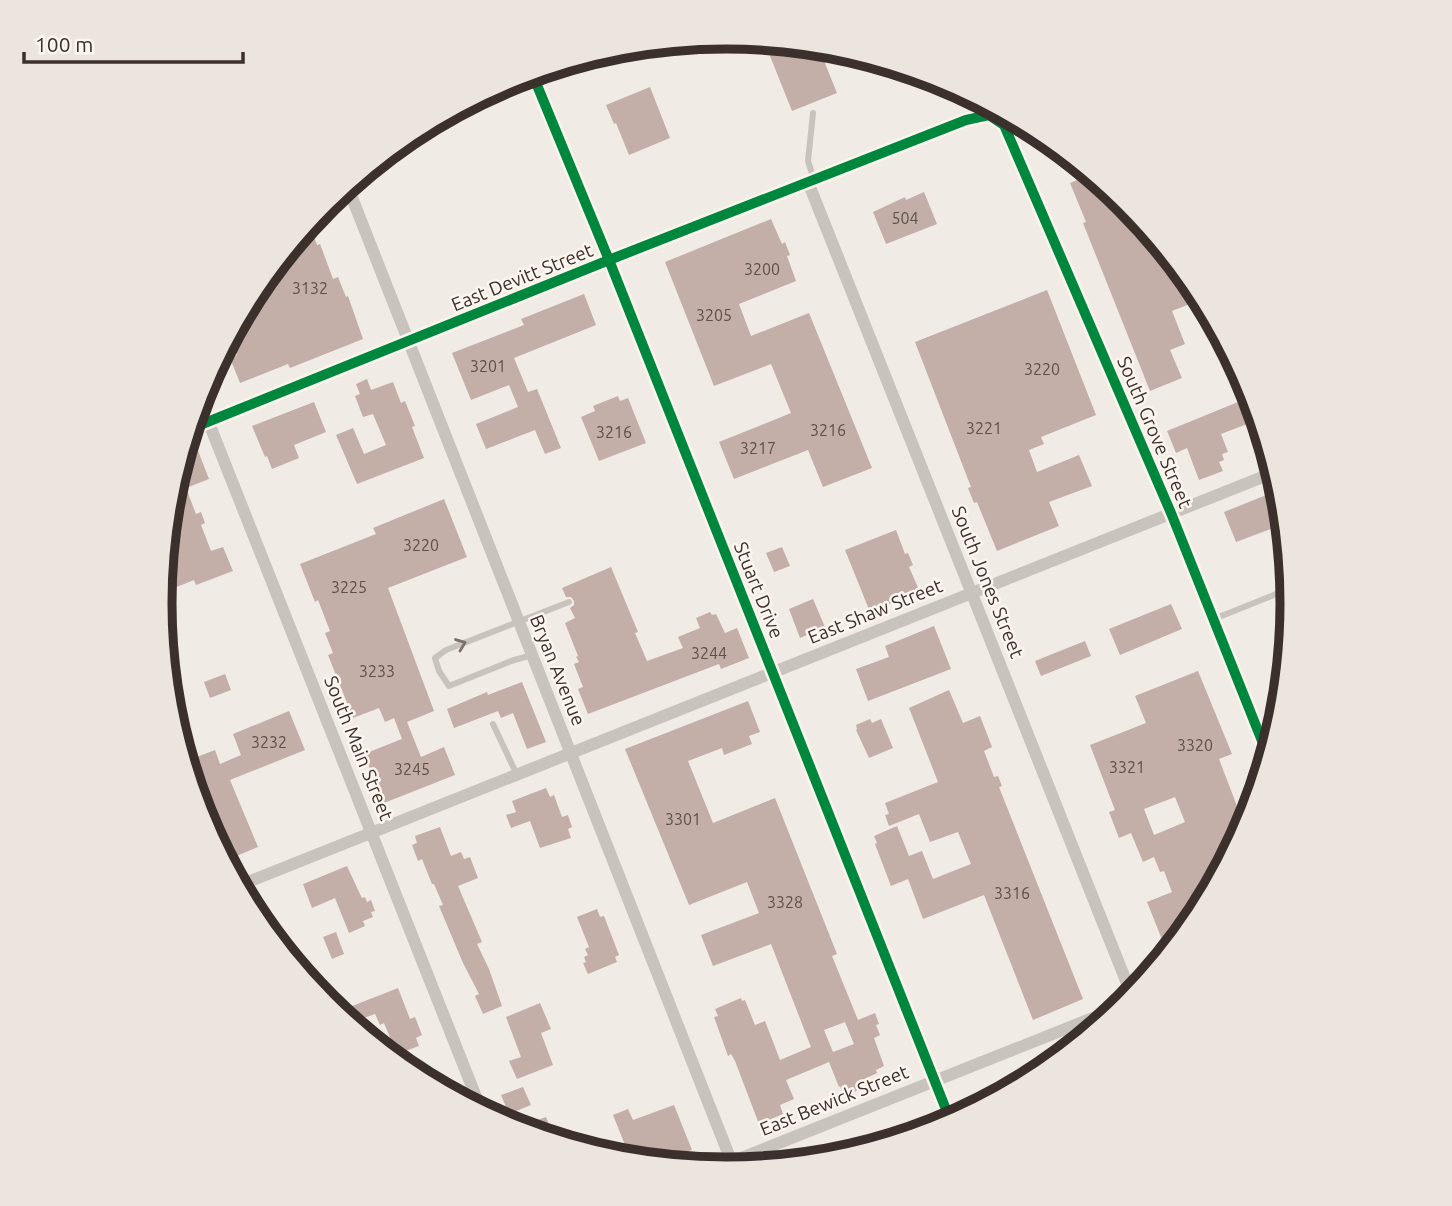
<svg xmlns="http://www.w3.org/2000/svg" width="1452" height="1206" font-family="Ubuntu,sans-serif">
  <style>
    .building { fill: #c3afa7; fill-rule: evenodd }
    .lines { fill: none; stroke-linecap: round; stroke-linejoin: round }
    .service { stroke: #c9c3be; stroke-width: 6 }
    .minor { stroke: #c9c3be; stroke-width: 12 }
    .cycleway-casing { stroke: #fbf5ee; stroke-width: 15 }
    .cycleway { stroke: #00873e; stroke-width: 10 }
    .oneway { stroke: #7b726d }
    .labels { text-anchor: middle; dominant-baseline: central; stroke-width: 5; stroke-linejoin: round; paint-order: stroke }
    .number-label { font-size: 16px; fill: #5d504a }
    .street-label { font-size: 19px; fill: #3b302b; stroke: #fbf5ee }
    .rim { fill: none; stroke: #3b302b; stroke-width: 9 }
  </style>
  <rect width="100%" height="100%" fill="#f0ebe5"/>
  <path class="building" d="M764 41 818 46 837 93 792 111Z
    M650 87 670 138 629 155 616 123 614 124 606 105Z
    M1092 174 1127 203 1182 270 1195 302 1172 311 1185 344 1170 350 1182 378 1150 391 1083 223 1086 222 1070 183Z
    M924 192 937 224 886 244 873 212 905 197 906 200Z
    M771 219 782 244 785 242 790 255 787 256 796 281 739 304 751 336 809 313 872 468 823 487 808 450 734 479 719 442 791 413 771 364 714 386 665 262Z
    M309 223 317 245 320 244 333 279 338 277 346 297 348 296 363 339 290 368 288 364 240 383 230 358 237 355 229 337 255 288Z
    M1047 290 1096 415 1041 437 1044 444 1029 450 1037 472 1079 455 1092 486 1049 502 1059 526 997 551 977 502 974 503 968 488 971 487 915 342Z
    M584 294 596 325 514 358 528 392 537 389 561 448 545 454 535 430 486 449 476 424 518 407 509 385 471 400 452 353 524 325 521 319Z
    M367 379 371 390 393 382 401 403 405 401 415 426 412 427 424 458 357 484 336 435 353 428 364 454 386 445 373 414 363 417 355 396 360 394 356 384Z
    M618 396 620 401 628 398 646 443 599 461 581 417 595 411 593 406Z
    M314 402 326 432 294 445 299 458 272 469 267 456 265 457 252 426Z
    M1238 402 1247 424 1221 434 1228 452 1222 454 1224 460 1219 462 1223 471 1199 480 1187 448 1176 453 1167 431Z
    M197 448 209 479 186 488 196 514 201 512 205 523 201 525 211 551 223 547 233 571 196 585 194 580 169 590 163 574 171 492 182 454Z
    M1274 492 1284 517V524L1236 542 1224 512Z
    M444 499 467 557 388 588 434 711 407 722 421 757 444 747 455 775 384 803 364 754 402 739 394 718 385 722 379 708 353 718 328 655 333 653 325 633 330 631 318 600 315 602 300 564 376 534 373 528Z
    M896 530 905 554 908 553 913 565 909 567 920 592 870 612 845 550Z
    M782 547 790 566 774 572 766 553Z
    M611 567 638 632 635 633 647 661 683 648 678 637 700 628 696 618 710 612 712 615 716 614 725 633 737 628 749 658 721 669 719 664 588 714 578 689 583 687 574 664 579 662 576 657 578 656 565 623 575 618 570 608 574 605V601L571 597H566L562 588Z
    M813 599 825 627 800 638 789 609Z
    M1171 604 1182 629 1120 655 1109 629Z
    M934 626 951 669 868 701 856 669 889 657 885 646Z
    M1085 641 1091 656 1041 676 1035 661Z
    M1198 671 1232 754 1219 759 1245 827 1197 918 1184 933 1163 942 1147 902 1172 892 1164 871 1160 872 1154 857 1143 862 1131 833 1119 838 1109 812 1115 810 1090 745 1146 723 1135 696ZM1175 797 1185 822 1154 835 1144 809Z
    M225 674 231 690 210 698 204 682Z
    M522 682 546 742 527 749 513 713 501 718 498 711 454 728 447 709 487 692 488 695Z
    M949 690 963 723 980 716 992 747 984 751 994 777 998 776 1002 786 999 787 1083 999 1033 1020 984 895 923 919 908 879 891 886 875 844 877 843 874 836 897 826 909 856 922 851 933 879 971 864 958 832 930 842 919 814 889 826 885 815 889 814 885 803 938 782 909 708Z
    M748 701 760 732 749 736 752 744 724 755 722 748 688 761 713 823 775 798 837 954 832 956 858 1020 875 1013 879 1024 876 1025 880 1035 874 1038 884 1066 876 1070 877 1073 867 1078 870 1085 844 1096 840 1086 839 1087 829 1062 786 1080 794 1099 780 1105 783 1114 759 1124 735 1061 731 1054 728 1056 714 1017 718 1016 715 1009 741 998 742 1001 745 1000 755 1025 765 1021 780 1060 811 1047 771 944 713 966 701 935 759 913 747 882 689 905 625 749ZM845 1022 854 1044 833 1052 824 1030Z
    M289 711 305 750 230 780 258 847 225 861 203 819 189 776 194 774 189 760 215 750 220 764 241 755 233 734Z
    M870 719 872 723 881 719 893 748 869 758 856 730 857 729 856 725Z
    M546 788 550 797 554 795 562 817 568 815 572 827 568 829 571 838 540 848 530 821 511 828 506 815 516 812 512 801Z
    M440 827 451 856 461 852 464 859 470 857 478 878 458 886 482 942 477 944 489 969 502 1006 483 1014 475 996 479 994 463 963 439 906 443 905 434 884H432L422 859 418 861 412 845 417 843 415 836Z
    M347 866 360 894 362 898 365 897 367 902 371 900 375 911 371 912 373 917 363 921 365 926 349 933 335 898 312 908 303 884Z
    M597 909 600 917 604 916 619 955 615 957 617 962 588 974 583 963 586 962 584 957 588 955 585 949 589 947 577 917Z
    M336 932 344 954 332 959 323 937Z
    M398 988 410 1019 415 1017 422 1035 416 1038 419 1046 397 1054 384 1023 380 1025 375 1014 350 1023 337 1012Z
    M540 1003 551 1029 541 1033 553 1065 517 1079 509 1061 521 1057 506 1017Z
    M523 1087 531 1105 509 1114 501 1095Z
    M674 1105 692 1150 682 1153V1155L664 1163 631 1160 613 1115 628 1109 633 1120Z
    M546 1117 555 1140 533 1133 529 1123Z
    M839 1143 844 1156 836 1158 800 1162 799 1159Z"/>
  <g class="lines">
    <path class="service" d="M458 107 534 79
      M813 113 808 161 814 180
      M1214 619 1291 588
      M532 655 511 661 449 686 439 671 435 658 446 650 569 602
      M493 724 517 775"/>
    <path class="minor" d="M532 73 609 260 951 1122
      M808 182 1132 996
      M347 185 734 1168
      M199 398 482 1112
      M190 429 609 260 966 120 989 115 1004 125 1171 513 1268 756
      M238 886 1275 472
      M716 1168 1123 1006"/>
    <g class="cycleway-casing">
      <path id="cycleway" d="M532 73 609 260 951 1122
        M190 429 609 260 966 120 989 115 1004 125 1171 513 1268 756"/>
    </g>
    <use href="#cycleway" class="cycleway"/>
  </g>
  <defs><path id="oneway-chevron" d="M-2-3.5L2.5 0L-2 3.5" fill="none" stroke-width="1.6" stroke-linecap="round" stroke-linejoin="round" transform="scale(1.75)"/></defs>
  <use class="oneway" href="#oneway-chevron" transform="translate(461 644) rotate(-21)"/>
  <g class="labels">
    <g class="number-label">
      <text x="905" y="218">504</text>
      <text x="762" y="269">3200</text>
      <text x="310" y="288">3132</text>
      <text x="714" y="315">3205</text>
      <text x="488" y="366">3201</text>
      <text x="1042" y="369">3220</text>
      <text x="984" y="428">3221</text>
      <text x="828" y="430">3216</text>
      <text x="614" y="432">3216</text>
      <text x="758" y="448">3217</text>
      <text x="421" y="545">3220</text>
      <text x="349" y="587">3225</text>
      <text x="709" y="653">3244</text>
      <text x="377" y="671">3233</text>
      <text x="269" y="742">3232</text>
      <text x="1195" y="745">3320</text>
      <text x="1127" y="767">3321</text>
      <text x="412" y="769">3245</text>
      <text x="683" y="819">3301</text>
      <text x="1012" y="893">3316</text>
      <text x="785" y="902">3328</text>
    </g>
    <g class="street-label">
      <text transform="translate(522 277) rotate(-22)">East Devitt Street</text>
      <text transform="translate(1155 432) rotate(67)">South Grove Street</text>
      <text transform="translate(988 582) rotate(68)">South Jones Street</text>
      <text transform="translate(759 590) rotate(68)">Stuart Drive</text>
      <text transform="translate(875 611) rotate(-22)">East Shaw Street</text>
      <text transform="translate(558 670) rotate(68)">Bryan Avenue</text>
      <text transform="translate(359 748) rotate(68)">South Main Street</text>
      <text transform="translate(834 1100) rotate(-22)">East Bewick Street</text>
    </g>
  </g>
  <path d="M0 0H1452V1206H0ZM172 603a554 554 0 1 1 1108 0a554 554 0 1 1-1108 0Z" fill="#ece5de" fill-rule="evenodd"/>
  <path class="rim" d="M172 603a554 554 0 1 1 1108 0a554 554 0 1 1-1108 0Z"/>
  <path d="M24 52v10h219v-10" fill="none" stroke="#3b302b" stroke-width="3.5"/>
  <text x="35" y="52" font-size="21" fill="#3b302b" stroke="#fbf5ee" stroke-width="5" paint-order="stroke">100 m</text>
</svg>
